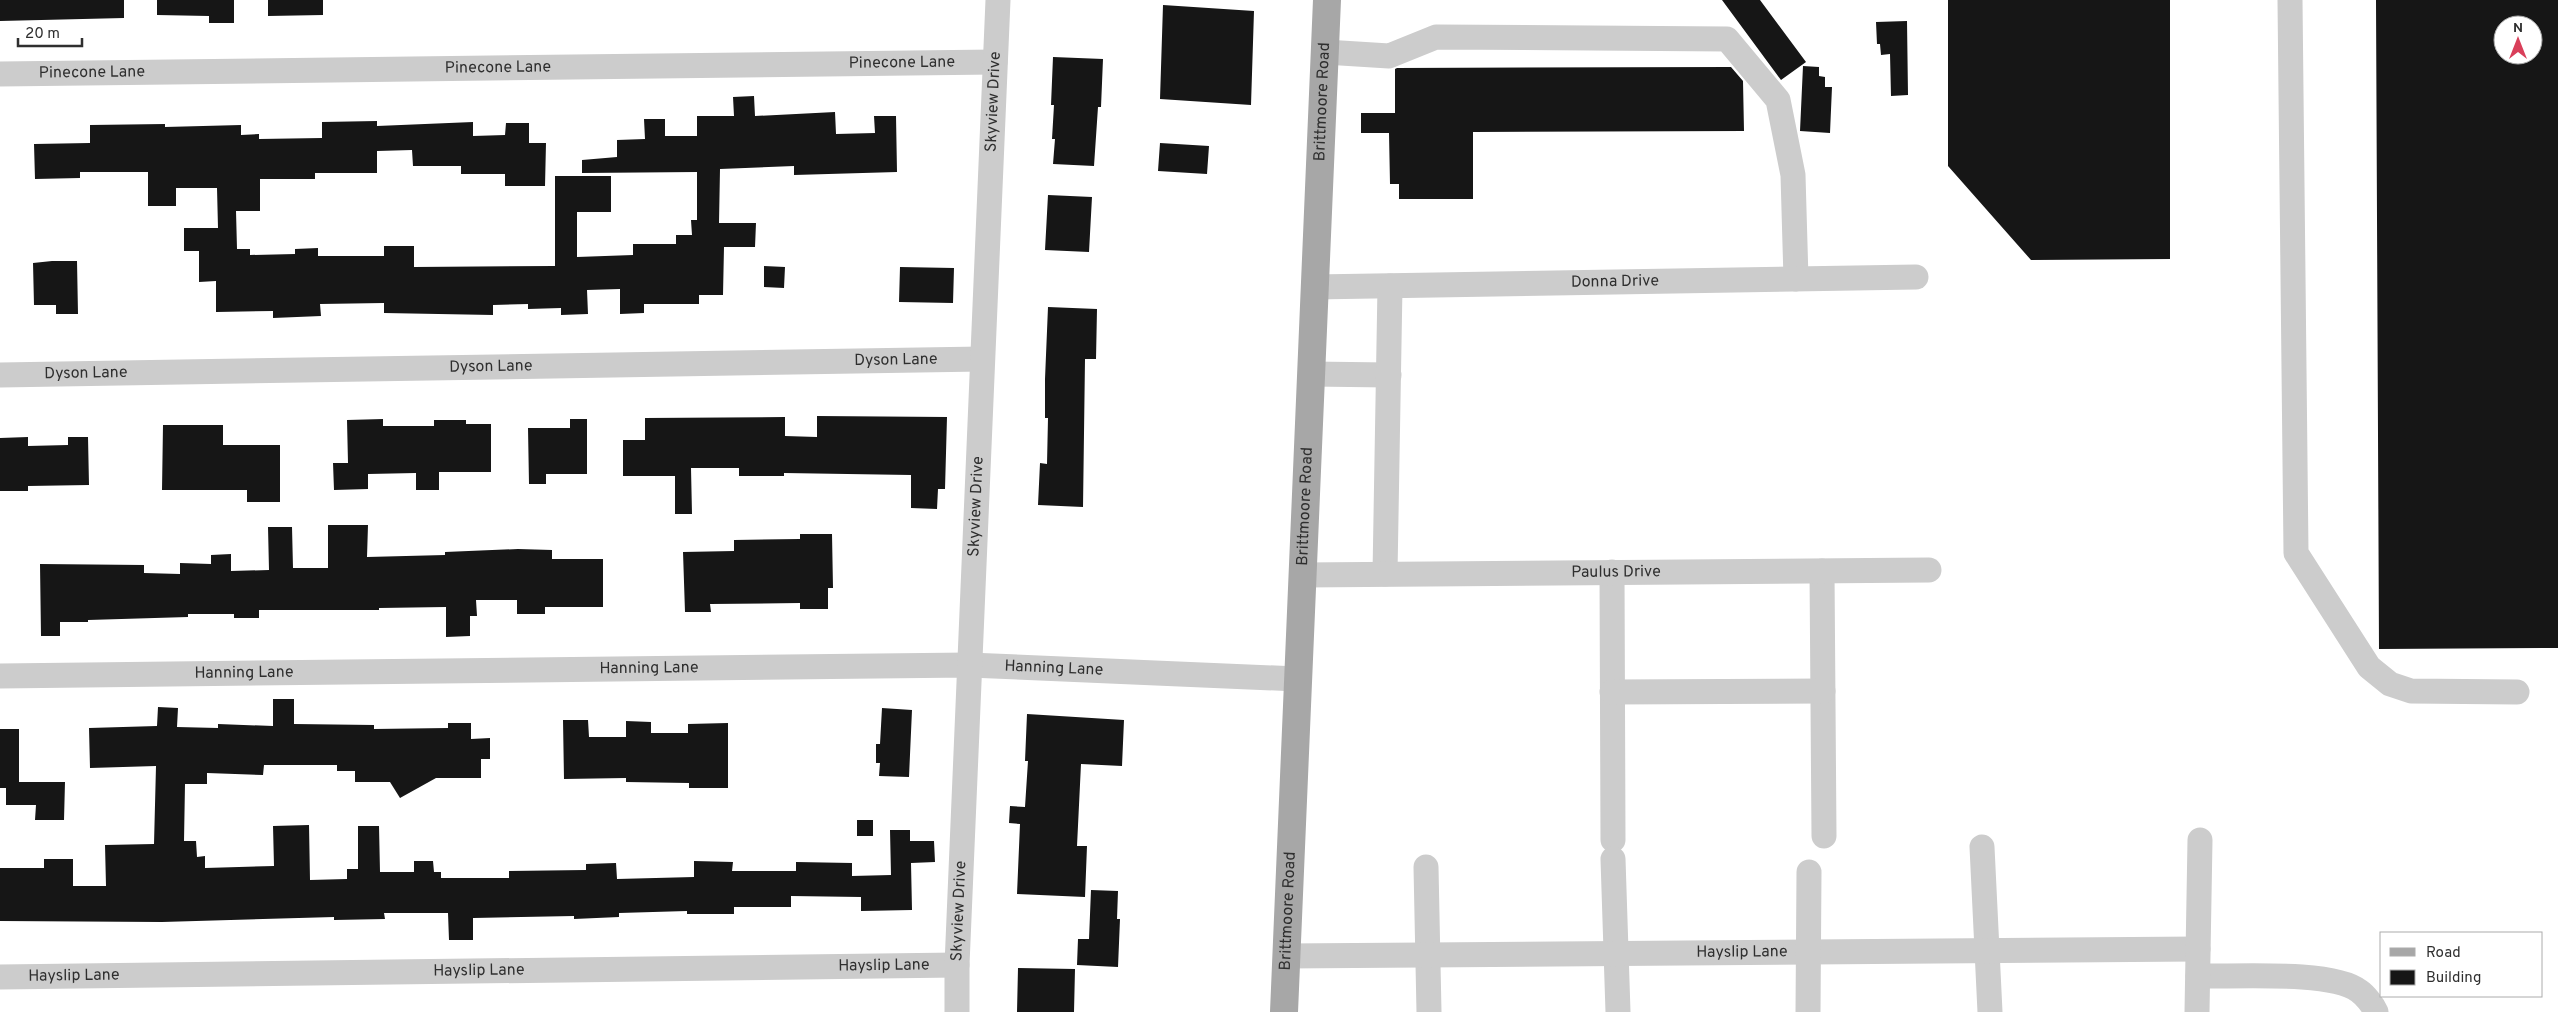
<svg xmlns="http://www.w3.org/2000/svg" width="2558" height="1012" font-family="Overpass,sans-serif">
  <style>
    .building { fill: #161616; fill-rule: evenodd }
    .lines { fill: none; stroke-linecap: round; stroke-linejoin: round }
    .minor { stroke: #ccc; stroke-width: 25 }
    .major { stroke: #a7a7a7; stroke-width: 28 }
    .labels { text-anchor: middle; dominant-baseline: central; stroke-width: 5; stroke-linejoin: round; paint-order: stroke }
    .street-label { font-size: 16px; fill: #2f2f2f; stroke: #fff }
  </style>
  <rect width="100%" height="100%" fill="#fff"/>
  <path class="building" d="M0 0H124V18L0 21Z
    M157 0H234V23H209V16L157 15Z
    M268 0H323V15L268 16Z
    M1722 0H1760L1806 62 1781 80Z
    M1948 0H2170V259L2031 260 1948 166Z
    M2376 0H2558V648L2379 649ZM2503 25H2533V55H2503Z
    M1163 5 1254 11 1251 105 1160 99Z
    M1907 21 1908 95 1891 96 1890 54 1881 55 1880 44H1877L1876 22Z
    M1053 57 1103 59 1101 107H1098L1094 166 1053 164 1055 139H1052L1054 105H1051Z
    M1803 66 1819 67V76L1825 77V87H1832L1830 133 1800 131Z
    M1731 67 1743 81 1744 131 1473 132V199H1399V184H1390L1389 133H1361V113H1395V69L1397 68Z
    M754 96 755 116 835 112 836 134 875 133 874 116H896L897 172 794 175V166L720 169 719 223H756L755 247H724L723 295H699V304H644V313L620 314V289L587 290 588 314 561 315V308L528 309V304L493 305V315L384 313V303L320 304 321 316 273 318V311L216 312V281L199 282V251H184V228H218L217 188H176V206H148V172H80V178L35 179 34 144 90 143V125L165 124V127L241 125V135L259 134V139L322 138V122L377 121V126L473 122V136L505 135 506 123H529V143H546L545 186H505V174H461V166H413L412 150 377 151V173H315V179H260V211H236L237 249H250V255L295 254V249L318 248V256H384V246H414V267L555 266V176H611V212H577V257L633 255V244H676V235H692L691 220H697V172L582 173V160L617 157V140L645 139 644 119H665V136H697V116H734L733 97Z
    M1160 143 1209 146 1207 174 1158 171Z
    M1048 195 1092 197 1089 252 1045 250Z
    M52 261H77L78 314H56V305H34L33 263Z
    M764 266 785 267 784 288 764 287Z
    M900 267 954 268 953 303 899 302Z
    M1048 307 1097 309 1096 359H1085L1083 507 1038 505 1040 463 1047 464 1048 418H1045V379Z
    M817 416 947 417 945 489H938L937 509 911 508V475L784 473V476H739V468H691L692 514H675V476H623V440H645V418L785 417V436L817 437Z
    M383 419V426H434V420H466V424H491V472H439V490H416V473L368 474V489L334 490 333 463H348L347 420Z
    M570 419H587V474H546V484H529L528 428H570Z
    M163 425H223V445H280V502H247V490H162Z
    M28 437V446L68 445V437H88L89 485 28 486V491H0V438Z
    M328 525H368L367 557 445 555V552L518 549 552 550V559H603V607H545V614H517V600H476L477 616H470V636L446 637V607L379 608V610H259V618H234V614H188V617L88 620V622H60V636H41L40 564 144 565V573L180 574V563L211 564V555L231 554V571L269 570 268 527H292L293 568H328Z
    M800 534H832L833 588H828V609H800V603L710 604 711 612H685L683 552 734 551V540L800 539Z
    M273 699H294V724L374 725V729L448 728V723H471V739L490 738V759H481V778H436L400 798 390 782H355V771H337V765H264L263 775 207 773V784H185L184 841H196L197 857 205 856V868L274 866 273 826 309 825 310 880 347 879V869H358V826H379L380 872H414V861H433L434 872H441V878H509V871L586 870V864L616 863 617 879 694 877V861L733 862 732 871H796V862L852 863V876L891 875 890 830H910V841H934L935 862 911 863 912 910 861 911V897L791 896V907H734V914H687V911L619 913V917L574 919V916L473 918V940H449L448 913H384L385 919 334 920V917L162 922 0 921V868H44V859H73V886H106L105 845 154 844 156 766 90 768 89 728 157 726 158 707 178 708 177 727 218 728V724L273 726Z
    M882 708 912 710 909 777 879 776 880 763H876V744H880Z
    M1027 714 1124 720 1122 766 1081 764 1077 846H1087L1085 897 1017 894 1020 824 1009 823 1010 806 1025 807 1028 761H1025Z
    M563 720H588L589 737H626V721L651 722V733H688V724L728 723V788H689V783L626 782V778L564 779Z
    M0 729H19V782H65L64 820H35L36 805H6V788H0Z
    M857 820H873V836H857Z
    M1091 890 1118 891 1117 919H1120L1118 967 1077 965 1078 939H1089Z
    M1018 968 1075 969 1074 1012H1017Z"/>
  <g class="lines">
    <g class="minor">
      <path d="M2290 0 2296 553 2369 667 2390 684 2411 691 2517 692"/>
      <path d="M1325 52 1389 56 1436 37 1727 39 1778 100 1793 175 1796 279"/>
      <path id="s1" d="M0 74 995 62"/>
      <path id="s2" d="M1314 287 1916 277"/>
      <path d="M1311 374 1389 375"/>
      <path id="s3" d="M0 375 982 359"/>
      <path d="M1822 571 1824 836"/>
      <path d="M1612 572 1613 840"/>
      <path d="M1385 574 1390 286"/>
      <path id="s4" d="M1302 575 1929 570"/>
      <path id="s5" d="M0 676 969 665 1297 679"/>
      <path d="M1612 692 1823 691"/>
      <path d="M1982 847 1990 1012"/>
      <path d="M1613 859 1618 1012"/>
      <path d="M1426 867 1429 1012"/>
      <path id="s6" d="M1286 956 2198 949"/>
      <path d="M2198 976C2233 977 2333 970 2359 991 2365 995 2373 1005 2376 1012"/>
      <path id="s7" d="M0 977 957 965"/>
      <path id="s8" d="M957 1012V965L998 0"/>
      <path d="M1808 1012 1809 872"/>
      <path d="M2197 1012 2200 840"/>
    </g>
    <path class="major" id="s9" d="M1284 1012 1327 0"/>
  </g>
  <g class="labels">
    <g class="street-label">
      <text stroke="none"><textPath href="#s1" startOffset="902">Pinecone Lane</textPath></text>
      <text stroke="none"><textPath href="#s1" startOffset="498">Pinecone Lane</textPath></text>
      <text stroke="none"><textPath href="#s1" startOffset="92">Pinecone Lane</textPath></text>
      <text stroke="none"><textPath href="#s8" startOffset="911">Skyview Drive</textPath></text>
      <text stroke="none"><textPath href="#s9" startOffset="911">Brittmoore Road</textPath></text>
      <text stroke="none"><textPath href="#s2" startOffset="301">Donna Drive</textPath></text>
      <text stroke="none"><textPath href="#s3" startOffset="896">Dyson Lane</textPath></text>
      <text stroke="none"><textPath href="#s3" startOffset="491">Dyson Lane</textPath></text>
      <text stroke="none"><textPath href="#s3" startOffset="86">Dyson Lane</textPath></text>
      <text stroke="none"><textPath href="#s8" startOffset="506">Skyview Drive</textPath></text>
      <text stroke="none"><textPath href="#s9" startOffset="506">Brittmoore Road</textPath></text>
      <text stroke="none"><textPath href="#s4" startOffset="314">Paulus Drive</textPath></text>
      <text stroke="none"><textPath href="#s5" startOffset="649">Hanning Lane</textPath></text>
      <text stroke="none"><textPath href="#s5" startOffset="1054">Hanning Lane</textPath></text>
      <text stroke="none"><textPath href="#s5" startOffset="244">Hanning Lane</textPath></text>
      <text stroke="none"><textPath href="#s8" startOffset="101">Skyview Drive</textPath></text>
      <text stroke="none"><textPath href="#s9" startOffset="101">Brittmoore Road</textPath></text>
      <text stroke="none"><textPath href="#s6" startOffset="456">Hayslip Lane</textPath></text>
      <text stroke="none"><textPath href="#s7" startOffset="884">Hayslip Lane</textPath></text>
      <text stroke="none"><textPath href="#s7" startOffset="479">Hayslip Lane</textPath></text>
      <text stroke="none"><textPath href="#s7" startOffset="74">Hayslip Lane</textPath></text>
    </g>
  </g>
  <rect x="2380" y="932" width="162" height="65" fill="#ffffff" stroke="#acacac"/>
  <rect x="2390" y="948" width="25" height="8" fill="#a7a7a7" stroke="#acacac"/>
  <text x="2426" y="957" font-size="15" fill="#2f2f2f">Road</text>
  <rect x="2390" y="970" width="25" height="15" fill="#161616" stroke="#acacac"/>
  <text x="2426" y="982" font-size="15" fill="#2f2f2f">Building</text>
  <g transform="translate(2518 40)"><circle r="24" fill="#ffffff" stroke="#acacac"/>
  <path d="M0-4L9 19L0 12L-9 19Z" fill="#d93f5a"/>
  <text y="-8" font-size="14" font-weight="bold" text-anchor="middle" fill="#2f2f2f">N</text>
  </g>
  <path d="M18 38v8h64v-8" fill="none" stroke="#2f2f2f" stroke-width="2.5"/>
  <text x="25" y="38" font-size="15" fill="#2f2f2f" stroke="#ffffff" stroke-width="4" paint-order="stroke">20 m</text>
</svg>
